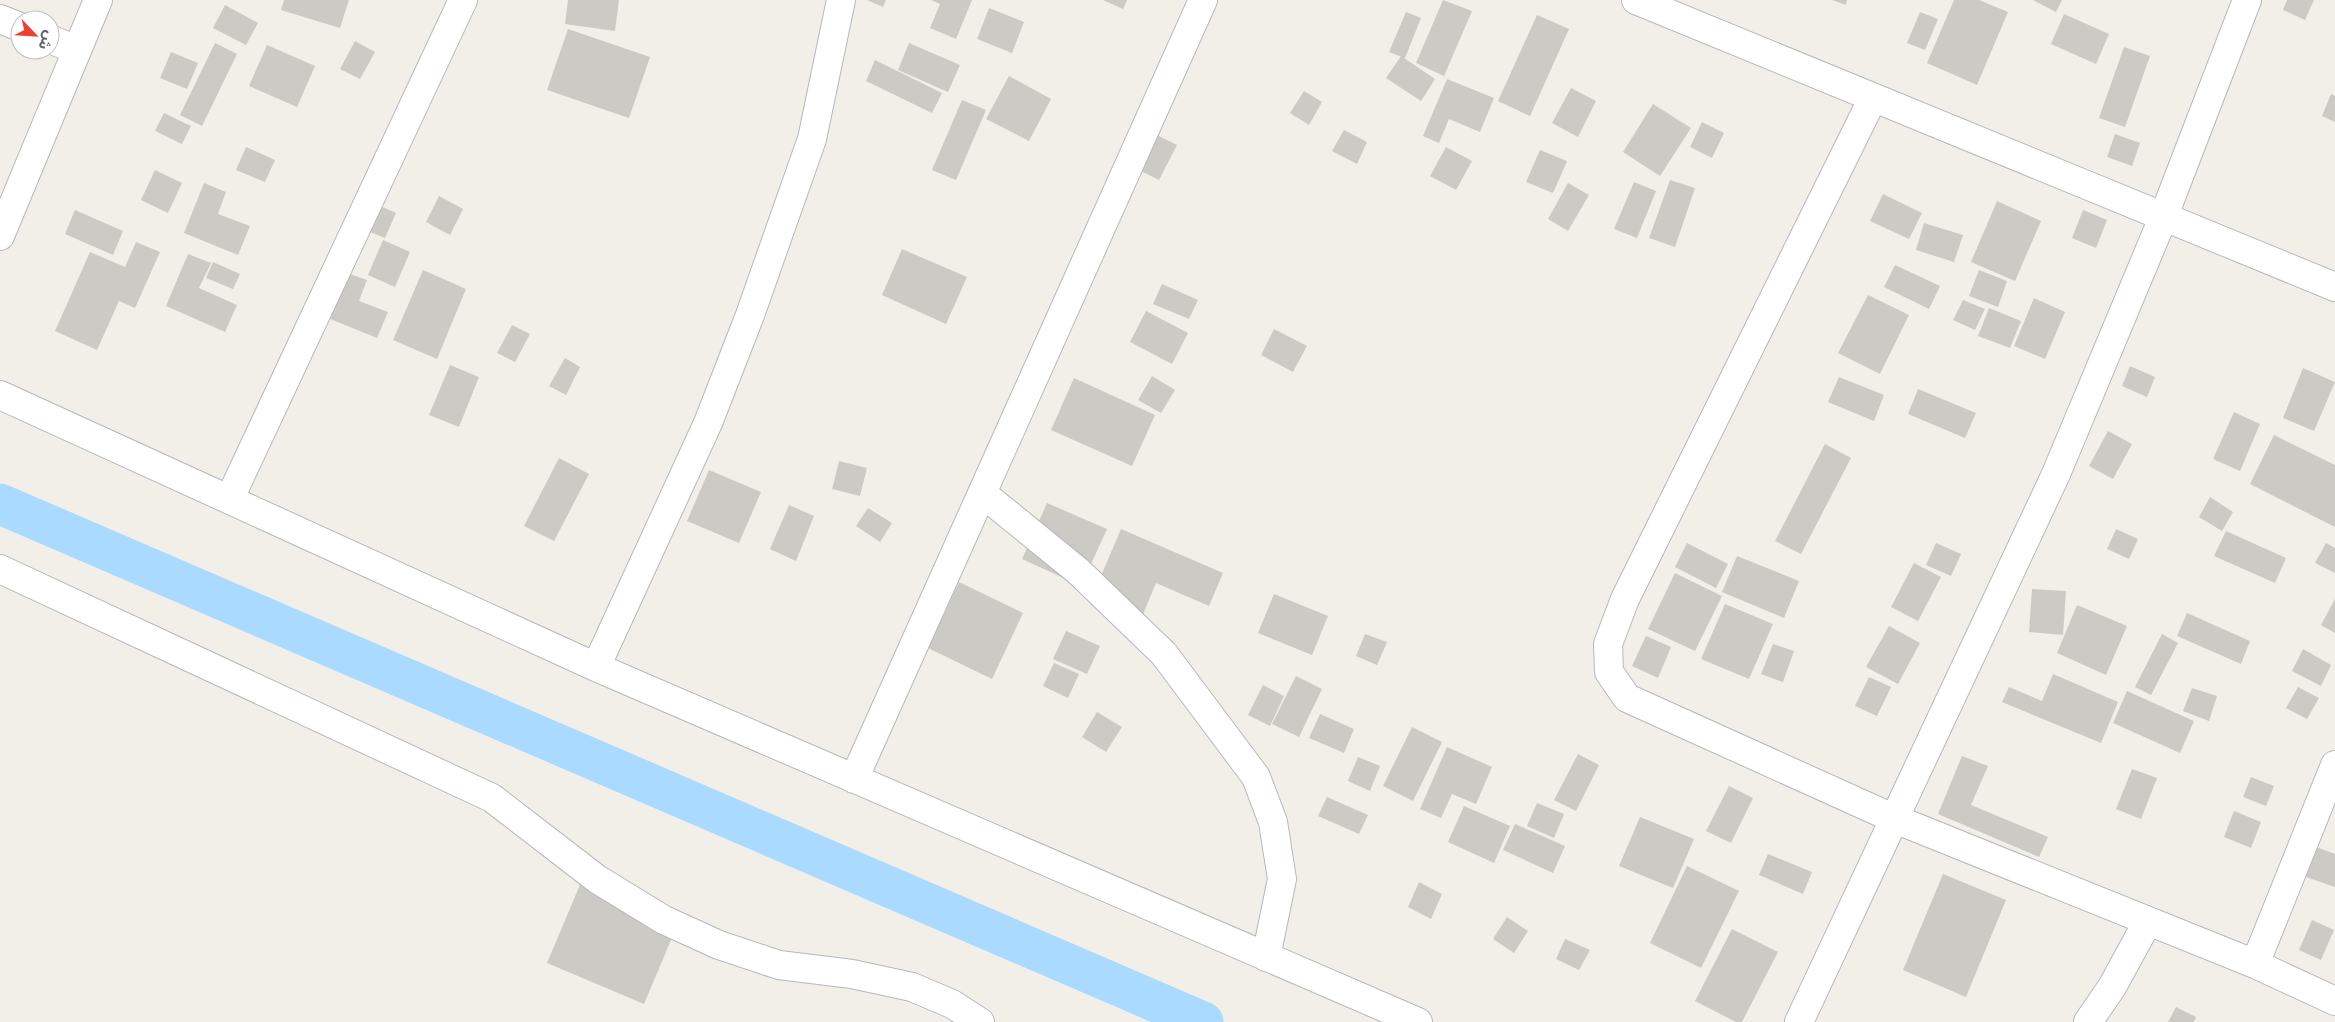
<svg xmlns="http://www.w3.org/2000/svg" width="2335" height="1022" font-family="'Asap Condensed','Noto Sans Arabic',sans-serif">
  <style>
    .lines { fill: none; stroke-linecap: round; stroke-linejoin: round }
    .canal { stroke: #aadaff; stroke-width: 41 }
    .building { fill: #cccac5 }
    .street-casing { stroke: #b5b8bc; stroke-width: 30 }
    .street { stroke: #fff; stroke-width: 28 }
  </style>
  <rect width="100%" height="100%" fill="#f1efe8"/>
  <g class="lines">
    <path class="canal" d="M0 504 1203 1022"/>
  </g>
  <path class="building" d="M284 0H349L340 28 281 10Z
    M568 0H619L615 31 565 24Z
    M867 0H886L883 7Z
    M931 0H972L956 39 930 28 940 4Z
    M1103 0H1127L1123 9Z
    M1443 0 1472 11 1444 76 1416 63Z
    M1832 0H1847L1846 5Z
    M1954 0H1979L2008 12 1977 85 1927 63Z
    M2033 0H2062L2056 12Z
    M2287 0H2314L2305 20 2283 10Z
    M225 5 258 23 246 45 213 28Z
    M989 8 1024 22 1012 53 977 39Z
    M1406 12 1421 18 1405 58 1389 52Z
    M1920 12 1938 19 1925 50 1907 43Z
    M2064 14 2109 34 2096 64 2051 44Z
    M1537 15 1569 29 1530 116 1498 101Z
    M568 29 650 57 629 118 547 90Z
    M355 41 375 52 360 79 340 69Z
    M215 43 237 54 202 126 180 115Z
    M909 43 960 65 948 92 898 70Z
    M267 45 315 66 297 107 249 86Z
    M2124 47 2150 56 2125 127 2099 118Z
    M171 52 198 63 187 89 160 78Z
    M1401 56 1435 79 1421 101 1386 78Z
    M875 60 942 93 932 113 866 81Z
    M1009 76 1051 99 1029 141 986 119Z
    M1447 79 1494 98 1480 132 1449 119 1439 143 1423 136Z
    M1571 88 1596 101 1578 137 1552 123Z
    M1304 91 1322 102 1309 125 1290 113Z
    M2331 94 2335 96V122L2322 116Z
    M962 100 986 110 956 180 932 170Z
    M1653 104 1691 128 1660 176 1623 152Z
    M164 113 191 126 182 144 155 131Z
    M1702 122 1724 133 1712 158 1690 147Z
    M1344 130 1367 142 1357 164 1332 151Z
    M2115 134 2140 143 2132 166 2107 157Z
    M1157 135 1177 145 1159 180 1139 170Z
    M246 147 275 160 265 182 236 170Z
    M1446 147 1472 161 1456 190 1430 176Z
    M1540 150 1567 161 1553 193 1526 182Z
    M155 170 182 183 168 213 141 200Z
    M1670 180 1695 188 1675 247 1649 238Z
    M1634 182 1656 191 1637 238 1614 229Z
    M204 183 226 192 218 214 250 226 238 255 184 233Z
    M1568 183 1589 195 1568 231 1548 219Z
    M1883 194 1922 213 1909 239 1870 221Z
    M439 196 463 209 450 235 426 222Z
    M369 201 396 213 385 238 358 227Z
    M1997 201 2041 221 2015 281 1971 262Z
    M75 210 123 231 113 255 65 234Z
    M2083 210 2107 220 2096 248 2072 238Z
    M1924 223 1963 235 1954 262 1916 250Z
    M383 240 410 252 395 287 368 275Z
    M136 242 160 252 135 308 119 301 97 350 55 331 90 252 125 267Z
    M902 249 967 277 946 324 882 295Z
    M188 254 211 263 199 288 237 305 225 332 166 306Z
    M213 262 240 274 233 289 206 278Z
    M1895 265 1940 286 1929 309 1884 287Z
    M423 270 466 289 437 359 393 340Z
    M1979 270 2007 281 1998 307 1969 296Z
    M341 271 367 280 359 301 388 312 377 338 323 316Z
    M1162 284 1198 300 1189 319 1153 304Z
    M1868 295 1909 315 1880 374 1838 353Z
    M2034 298 2065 312 2045 359 2014 346Z
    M1963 300 1985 309 1975 330 1953 320Z
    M1989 308 2021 321 2010 348 1978 336Z
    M1146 311 1188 333 1172 364 1130 342Z
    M512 325 530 334 515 362 497 353Z
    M1274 329 1307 346 1293 372 1261 355Z
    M565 358 580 367 566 395 549 386Z
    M450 365 479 377 459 427 429 415Z
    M2130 366 2155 377 2147 397 2122 386Z
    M2303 368 2335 382 2314 431 2283 418Z
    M1152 376 1175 390 1161 413 1138 400Z
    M1839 377 1884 395 1874 421 1828 402Z
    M1074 378 1155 415 1132 466 1051 430Z
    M1918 389 1976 413 1965 438 1908 414Z
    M2234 412 2260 424 2240 471 2213 459Z
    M2108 431 2132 444 2113 479 2089 466Z
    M2274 435 2335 465V527L2250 484Z
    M1825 444 1851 458 1801 554 1775 541Z
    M559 458 589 474 554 541 524 526Z
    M839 461 867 468 860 496 832 489Z
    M709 470 761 492 739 543 687 521Z
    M2210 497 2233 512 2222 531 2199 517Z
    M1047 503 1107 529 1081 586 1022 559Z
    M789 505 814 516 796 561 770 549Z
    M868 508 892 523 880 542 856 526Z
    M1121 529 1223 573 1209 606 1156 583 1141 619 1092 597Z
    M2116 529 2138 539 2129 559 2107 549Z
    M2226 531 2286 558 2275 583 2214 556Z
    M1687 543 1728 564 1716 588 1675 567Z
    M1936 543 1961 554 1951 576 1926 565Z
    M2326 543 2335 548V573L2315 563Z
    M1737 556 1799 581 1784 618 1722 592Z
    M1914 563 1941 577 1918 621 1891 607Z
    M1675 573 1722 596 1695 651 1648 629Z
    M959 582 1023 613 992 679 928 648Z
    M2032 589 2066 591 2063 635 2029 632Z
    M1274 594 1328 616 1312 655 1258 633Z
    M2335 599V633L2321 625Z
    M1725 604 1773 624 1749 679 1701 659Z
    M2077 605 2127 626 2106 675 2057 653Z
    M2187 613 2250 641 2241 664 2177 636Z
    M1889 626 1920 643 1898 684 1866 667Z
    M1066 631 1100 646 1087 674 1053 659Z
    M1365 634 1387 642 1377 665 1356 656Z
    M2162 634 2178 643 2151 695 2135 687Z
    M1646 636 1671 647 1658 678 1632 666Z
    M1773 644 1794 651 1783 682 1761 674Z
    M2303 649 2331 665 2321 686 2292 671Z
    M1054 663 1079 674 1068 698 1043 686Z
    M2053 674 2118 702 2101 743 2002 702 2009 687 2042 701Z
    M1296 676 1322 689 1299 737 1272 724Z
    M1869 677 1891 687 1877 716 1855 706Z
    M1263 685 1284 696 1270 726 1248 715Z
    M2298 687 2319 698 2307 719 2286 708Z
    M2192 688 2217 696 2209 721 2183 711Z
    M2127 691 2194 721 2180 753 2113 723Z
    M1097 712 1122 727 1106 752 1082 737Z
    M1320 714 1354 729 1344 753 1309 738Z
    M1412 727 1442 742 1413 801 1383 786Z
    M1447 747 1492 767 1476 804 1452 794 1441 818 1420 809Z
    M1578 754 1599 765 1576 811 1554 800Z
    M1962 756 1988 766 1971 805 2048 837 2039 857 1938 814Z
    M1358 757 1380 766 1370 791 1348 781Z
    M2132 769 2157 778 2141 819 2116 809Z
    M2251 777 2274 786 2266 806 2243 797Z
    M1729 786 1753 798 1731 843 1706 831Z
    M1327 797 1368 815 1359 834 1318 816Z
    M1537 803 1564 814 1554 838 1527 826Z
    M1464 806 1510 826 1494 863 1448 842Z
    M2234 811 2261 822 2251 848 2224 837Z
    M1640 817 1694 839 1673 888 1619 866Z
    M1515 824 1565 846 1553 873 1503 850Z
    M2316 847 2335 854V887L2306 877Z
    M1768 854 1812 872 1803 894 1759 875Z
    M1687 866 1739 891 1701 968 1650 943Z
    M1943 874 2006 900 1966 997 1903 970Z
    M582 880 679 921 644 1004 547 963Z
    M1419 882 1442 894 1431 919 1408 907Z
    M1507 917 1528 931 1514 953 1493 939Z
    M2312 920 2334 930 2321 960 2299 950Z
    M1732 929 1778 952 1742 1022H1736L1695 1001Z
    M1565 939 1590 950 1579 970 1556 959Z
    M2176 1007 2196 1017 2194 1022H2168Z"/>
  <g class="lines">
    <g class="street-casing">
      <path id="street" d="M1636 0 2335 287
        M0 19 20 27
        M50 39 76 50
        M1873 98 1625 599 1608 644 1609 672 1627 698 1895 819 2255 964 2335 1001
        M0 236 98 0
        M0 395 596 667 1418 1022
        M982 493 1078 571 1164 654 1256 777 1273 822 1282 879 1266 957
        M230 498 463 0
        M0 569 492 798 597 879 664 920 719 945 779 965 852 974 912 987 952 1004 980 1022
        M596 667 708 423 750 315 812 139 841 0
        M854 779 1203 0
        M2255 964 2335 765
        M1799 1022 2056 474 2163 218 2247 0
        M2088 1022 2112 987 2148 921"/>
    </g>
    <use href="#street" class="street"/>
  </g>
  <g transform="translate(35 35) rotate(115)"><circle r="24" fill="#ffffff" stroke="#bfc1c3"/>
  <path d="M0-4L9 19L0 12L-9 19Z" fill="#ea4335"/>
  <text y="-8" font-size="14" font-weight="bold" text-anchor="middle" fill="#5f6368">ش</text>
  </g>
</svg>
